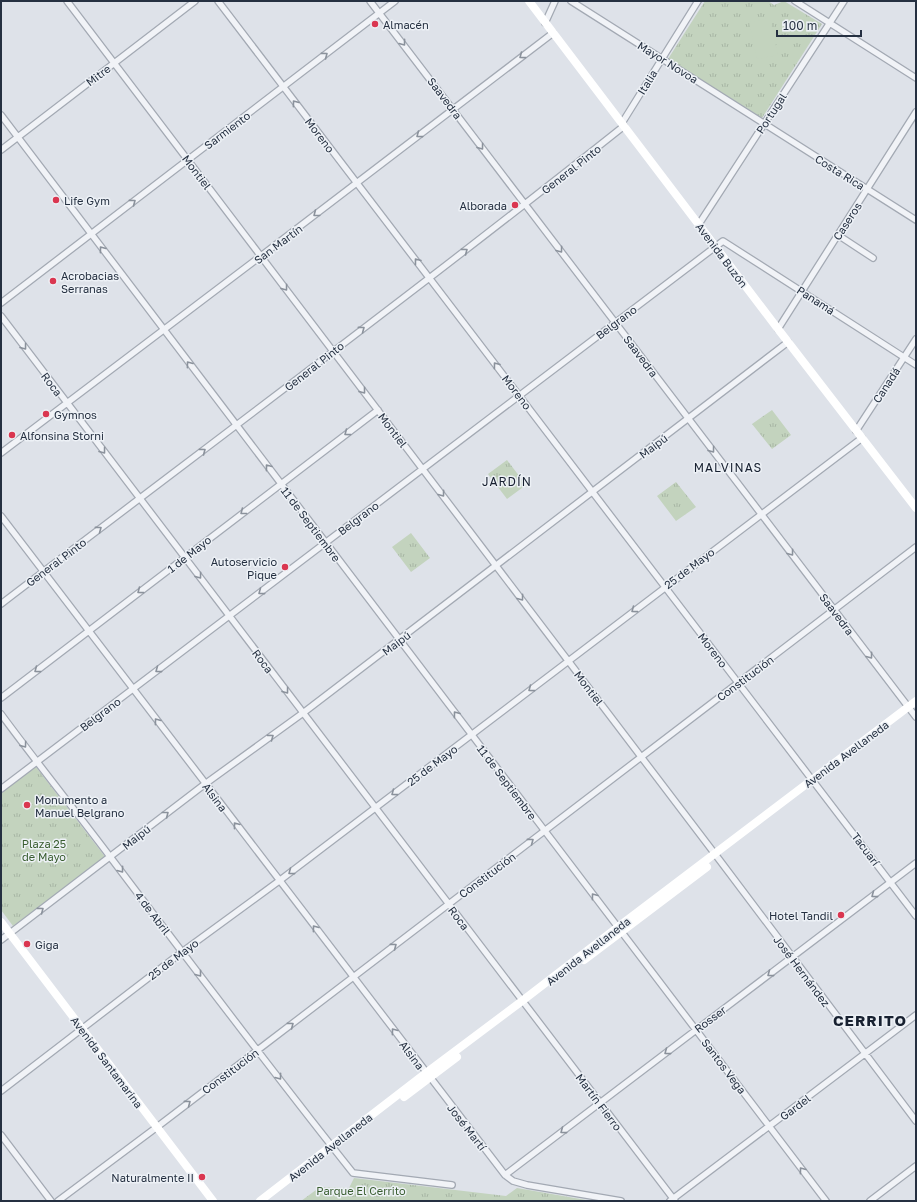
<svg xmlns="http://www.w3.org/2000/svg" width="917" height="1202" font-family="'Golos Text',sans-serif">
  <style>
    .park { fill: url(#park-tufts) }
    .pitch { fill: #c3d3be }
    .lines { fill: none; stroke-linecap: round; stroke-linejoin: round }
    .minor-casing { stroke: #a3a9b3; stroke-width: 8 }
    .minor { stroke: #f1f3f7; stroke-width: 5.5 }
    .secondary { stroke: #fff; stroke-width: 8 }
    .oneway { stroke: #8b929c }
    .poi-dot { fill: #da3650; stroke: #edf1f6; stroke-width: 1.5 }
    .labels { text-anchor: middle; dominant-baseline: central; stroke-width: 3; stroke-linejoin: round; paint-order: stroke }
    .poi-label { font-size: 11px; fill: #253041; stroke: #edf1f6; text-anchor: start }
    .street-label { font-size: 11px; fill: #253041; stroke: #edf1f6 }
    .park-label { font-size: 11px; fill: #3a5e31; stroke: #edf1f6 }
    .neighbourhood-label { font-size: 12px; letter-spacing: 1px; fill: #182131; stroke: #edf1f6 }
    .district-label { font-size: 15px; font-weight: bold; letter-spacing: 1px; fill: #182131; stroke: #edf1f6 }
  </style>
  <defs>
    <pattern id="park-tufts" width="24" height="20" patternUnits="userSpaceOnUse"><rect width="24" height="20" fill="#c3d3be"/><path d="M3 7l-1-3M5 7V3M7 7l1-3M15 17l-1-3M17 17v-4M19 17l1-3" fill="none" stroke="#a7b5a4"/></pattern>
  </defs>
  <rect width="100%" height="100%" fill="#dee2e9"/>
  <path class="park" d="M705 1H768L774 5 784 1 822 24 762 118 668 59Z
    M772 410 791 435 772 449 752 424Z
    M507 460 526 485 507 499 488 474Z
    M676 482 696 507 676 521 657 496Z
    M411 533 430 558 411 572 392 547Z
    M36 767 106 858 13 926 1 910V793Z
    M354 1178 506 1196 517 1188 592 1201H301L320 1187 349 1188Z"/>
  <path class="pitch" d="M770 18 778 55 757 59 749 22Z"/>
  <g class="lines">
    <g class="minor-casing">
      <path id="minor" d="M67 1 718 858 916 1121
        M218 1 916 916
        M370 1 916 717
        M571 1 916 220
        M795 1 916 78
        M545 23 555 1
        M1 115 826 1201
        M622 123 698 1
        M1 150 195 1
        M699 224 844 1
        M838 235 873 258
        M1 303 395 1
        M1 316 675 1201
        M778 329 916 112
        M856 431 916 339
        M1 453 261 256 553 33
        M1 516 505 1175 513 1181 527 1185 621 1201
        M1 604C209 445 419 289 624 126
        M1 698 378 410
        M1 714C37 763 75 810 111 858 191 964 271 1070 353 1173L452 1185
        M1 789 723 241 916 365
        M1 940 205 784 303 713 788 342
        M1 1091 182 952 279 881 862 438
        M1 1135 51 1201
        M505 1175 916 863
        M58 1201 157 1127 916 547
        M670 1201 916 1015
        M870 1201 916 1166"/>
    </g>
    <use href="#minor" class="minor"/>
    <path class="secondary" d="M529 1 778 329 916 508
      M1 922 213 1201
      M584 960 707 867
      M404 1097 457 1057
      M260 1201 426 1073 522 1001 618 927 916 701"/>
  </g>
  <defs><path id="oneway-chevron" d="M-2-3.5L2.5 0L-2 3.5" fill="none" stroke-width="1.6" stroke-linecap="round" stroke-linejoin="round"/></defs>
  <g class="oneway">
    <use href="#oneway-chevron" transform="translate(403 43) rotate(53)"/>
    <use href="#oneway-chevron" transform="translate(325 55) rotate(-37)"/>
    <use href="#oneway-chevron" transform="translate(522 56) rotate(143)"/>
    <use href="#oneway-chevron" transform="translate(295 103) rotate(-127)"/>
    <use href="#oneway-chevron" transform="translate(419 135) rotate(143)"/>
    <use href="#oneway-chevron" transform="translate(481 147) rotate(53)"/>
    <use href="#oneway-chevron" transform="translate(133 202) rotate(-37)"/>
    <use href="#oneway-chevron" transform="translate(316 214) rotate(142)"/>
    <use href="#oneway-chevron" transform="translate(102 249) rotate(-127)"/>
    <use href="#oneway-chevron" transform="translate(560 250) rotate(53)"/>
    <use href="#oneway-chevron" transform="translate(465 251) rotate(-37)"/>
    <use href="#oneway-chevron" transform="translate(417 261) rotate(-128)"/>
    <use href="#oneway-chevron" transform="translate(285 288) rotate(53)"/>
    <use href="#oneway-chevron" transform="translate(362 329) rotate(-37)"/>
    <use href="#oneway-chevron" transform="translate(24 347) rotate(53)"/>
    <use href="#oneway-chevron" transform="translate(189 364) rotate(-127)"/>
    <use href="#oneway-chevron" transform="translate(496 365) rotate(-127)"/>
    <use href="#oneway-chevron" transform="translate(363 391) rotate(52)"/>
    <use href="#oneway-chevron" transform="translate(347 433) rotate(143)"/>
    <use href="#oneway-chevron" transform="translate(712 450) rotate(53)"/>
    <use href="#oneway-chevron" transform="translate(103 451) rotate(53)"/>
    <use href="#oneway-chevron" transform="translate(203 451) rotate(-37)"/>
    <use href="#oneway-chevron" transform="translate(268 467) rotate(-128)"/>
    <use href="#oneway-chevron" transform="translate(442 494) rotate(53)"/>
    <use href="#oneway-chevron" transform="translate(243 512) rotate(142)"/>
    <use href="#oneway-chevron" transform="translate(99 529) rotate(-37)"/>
    <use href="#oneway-chevron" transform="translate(791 553) rotate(53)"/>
    <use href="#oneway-chevron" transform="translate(199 576) rotate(53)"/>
    <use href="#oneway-chevron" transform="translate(140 591) rotate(143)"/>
    <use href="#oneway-chevron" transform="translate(261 592) rotate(143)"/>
    <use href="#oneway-chevron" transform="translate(521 598) rotate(53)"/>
    <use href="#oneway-chevron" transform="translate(634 610) rotate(143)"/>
    <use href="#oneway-chevron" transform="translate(870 656) rotate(53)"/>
    <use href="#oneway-chevron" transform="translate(37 670) rotate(143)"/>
    <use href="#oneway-chevron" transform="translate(158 670) rotate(143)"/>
    <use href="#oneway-chevron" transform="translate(531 689) rotate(143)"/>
    <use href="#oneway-chevron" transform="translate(286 691) rotate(53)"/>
    <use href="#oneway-chevron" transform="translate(456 714) rotate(-127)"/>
    <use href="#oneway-chevron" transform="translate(157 721) rotate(-127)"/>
    <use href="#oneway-chevron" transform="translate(271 737) rotate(-36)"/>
    <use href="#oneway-chevron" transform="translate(24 745) rotate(54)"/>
    <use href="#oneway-chevron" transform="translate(394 793) rotate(143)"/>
    <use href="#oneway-chevron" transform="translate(166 814) rotate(-38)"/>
    <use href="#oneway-chevron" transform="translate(236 825) rotate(-128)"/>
    <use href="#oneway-chevron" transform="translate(531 841) rotate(-37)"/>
    <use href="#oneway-chevron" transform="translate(121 870) rotate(53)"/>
    <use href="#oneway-chevron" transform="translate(291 872) rotate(143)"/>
    <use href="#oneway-chevron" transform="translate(874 895) rotate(143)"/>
    <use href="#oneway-chevron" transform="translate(594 896) rotate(-127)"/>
    <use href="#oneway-chevron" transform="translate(41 910) rotate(-37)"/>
    <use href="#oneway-chevron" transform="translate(315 928) rotate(-127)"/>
    <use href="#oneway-chevron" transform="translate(394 946) rotate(-37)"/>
    <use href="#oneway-chevron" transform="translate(199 974) rotate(52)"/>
    <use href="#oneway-chevron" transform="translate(770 974) rotate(143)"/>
    <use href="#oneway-chevron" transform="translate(291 1025) rotate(-37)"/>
    <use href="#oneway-chevron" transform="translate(394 1031) rotate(-127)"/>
    <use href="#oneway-chevron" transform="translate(667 1052) rotate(143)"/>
    <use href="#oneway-chevron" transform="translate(279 1077) rotate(53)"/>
    <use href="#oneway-chevron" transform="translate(188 1103) rotate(-37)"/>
    <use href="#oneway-chevron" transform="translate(563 1131) rotate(143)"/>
    <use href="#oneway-chevron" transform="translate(802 1170) rotate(-127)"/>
  </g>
  <g class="poi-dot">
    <circle cx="375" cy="24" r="4"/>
    <circle cx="56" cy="200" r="4"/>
    <circle cx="515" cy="205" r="4"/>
    <circle cx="53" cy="281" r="4"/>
    <circle cx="46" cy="414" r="4"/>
    <circle cx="12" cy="435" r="4"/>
    <circle cx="285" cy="567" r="4"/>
    <circle cx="27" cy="805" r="4"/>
    <circle cx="841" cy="915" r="4"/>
    <circle cx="27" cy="944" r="4"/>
    <circle cx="202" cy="1177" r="4"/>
  </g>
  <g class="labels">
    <g class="poi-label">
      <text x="383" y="24">Almacén</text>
      <text x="64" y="200">Life Gym</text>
      <text x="507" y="205" text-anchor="end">Alborada</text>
      <text x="61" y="275">Acrobacias<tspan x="61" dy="13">Serranas</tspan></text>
      <text x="54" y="414">Gymnos</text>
      <text x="20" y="435">Alfonsina Storni</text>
      <text x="277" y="561" text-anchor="end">Autoservicio<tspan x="277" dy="13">Pique</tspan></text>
      <text x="35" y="799">Monumento a<tspan x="35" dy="13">Manuel Belgrano</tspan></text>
      <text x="833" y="915" text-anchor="end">Hotel Tandil</text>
      <text x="35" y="944">Giga</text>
      <text x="194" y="1177" text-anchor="end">Naturalmente II</text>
    </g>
    <g class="street-label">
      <text transform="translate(668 62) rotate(32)">Mayor Novoa</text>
      <text transform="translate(98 75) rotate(-37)">Mitre</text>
      <text transform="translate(647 82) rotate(-58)">Italia</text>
      <text transform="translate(445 98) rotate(53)">Saavedra</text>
      <text transform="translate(771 113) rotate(-57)">Portugal</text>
      <text transform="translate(227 130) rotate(-37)">Sarmiento</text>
      <text transform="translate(320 135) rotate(53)">Moreno</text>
      <text transform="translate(571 169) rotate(-38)">General Pinto</text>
      <text transform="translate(197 172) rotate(53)">Montiel</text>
      <text transform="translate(840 172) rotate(32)">Costa Rica</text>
      <text transform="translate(847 221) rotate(-57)">Caseros</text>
      <text transform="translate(278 244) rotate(-37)">San Martín</text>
      <text transform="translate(722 255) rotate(53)">Avenida Buzón</text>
      <text transform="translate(816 300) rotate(33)">Panamá</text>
      <text transform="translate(616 322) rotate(-37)">Belgrano</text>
      <text transform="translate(641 356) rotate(53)">Saavedra</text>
      <text transform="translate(314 366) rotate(-38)">General Pinto</text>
      <text transform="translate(52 384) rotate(53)">Roca</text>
      <text transform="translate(886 385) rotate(-57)">Canadá</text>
      <text transform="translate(517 392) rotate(53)">Moreno</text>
      <text transform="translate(393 430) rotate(53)">Montiel</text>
      <text transform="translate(653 446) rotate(-37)">Maipú</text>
      <text transform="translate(358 518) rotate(-37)">Belgrano</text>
      <text transform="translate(311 524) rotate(53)">11 de Septiembre</text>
      <text transform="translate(189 554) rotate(-38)">1 de Mayo</text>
      <text transform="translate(56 562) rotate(-37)">General Pinto</text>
      <text transform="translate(689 568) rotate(-37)">25 de Mayo</text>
      <text transform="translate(837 614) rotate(53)">Saavedra</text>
      <text transform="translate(396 643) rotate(-37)">Maipú</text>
      <text transform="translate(713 650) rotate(53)">Moreno</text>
      <text transform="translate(263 661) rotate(53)">Roca</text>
      <text transform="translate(745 678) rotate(-37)">Constitución</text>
      <text transform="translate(589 688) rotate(53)">Montiel</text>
      <text transform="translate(100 714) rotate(-37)">Belgrano</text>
      <text transform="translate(846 754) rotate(-37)">Avenida Avellaneda</text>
      <text transform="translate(432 765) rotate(-37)">25 de Mayo</text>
      <text transform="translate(507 782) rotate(53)">11 de Septiembre</text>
      <text transform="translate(215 797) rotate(53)">Alsina</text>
      <text transform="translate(136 837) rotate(-38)">Maipú</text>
      <text transform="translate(866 849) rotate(53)">Tacuarí</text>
      <text transform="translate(487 875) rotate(-37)">Constitución</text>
      <text transform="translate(153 913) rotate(53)">4 de Abril</text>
      <text transform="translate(459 918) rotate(53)">Roca</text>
      <text transform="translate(588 951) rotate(-38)">Avenida Avellaneda</text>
      <text transform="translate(173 959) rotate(-37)">25 de Mayo</text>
      <text transform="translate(802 971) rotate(53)">José Hernández</text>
      <text transform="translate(710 1019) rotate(-37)">Rosser</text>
      <text transform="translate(412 1055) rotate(53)">Alsina</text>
      <text transform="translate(107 1062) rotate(53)">Avenida Santamarina</text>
      <text transform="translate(724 1066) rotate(53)">Santos Vega</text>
      <text transform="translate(230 1071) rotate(-37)">Constitución</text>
      <text transform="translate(599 1102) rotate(53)">Martín Fierro</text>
      <text transform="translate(795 1107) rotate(-37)">Gardel</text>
      <text transform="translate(467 1127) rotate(52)">José Martí</text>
      <text transform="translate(330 1147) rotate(-38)">Avenida Avellaneda</text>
    </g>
    <g class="park-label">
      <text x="44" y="843">Plaza 25<tspan x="44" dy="13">de Mayo</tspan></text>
      <text x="361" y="1190">Parque El Cerrito</text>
    </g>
    <g class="neighbourhood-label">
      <text x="728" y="467">MALVINAS</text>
      <text x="507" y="481">JARDÍN</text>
    </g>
    <g class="district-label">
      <text x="870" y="1020">CERRITO</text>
    </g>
  </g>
  <rect width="917" height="1202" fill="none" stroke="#253041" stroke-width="4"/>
  <path d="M777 30v6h84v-6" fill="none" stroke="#253041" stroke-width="2"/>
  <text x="783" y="30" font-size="12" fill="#253041" stroke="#edf1f6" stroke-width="3" paint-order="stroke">100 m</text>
</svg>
